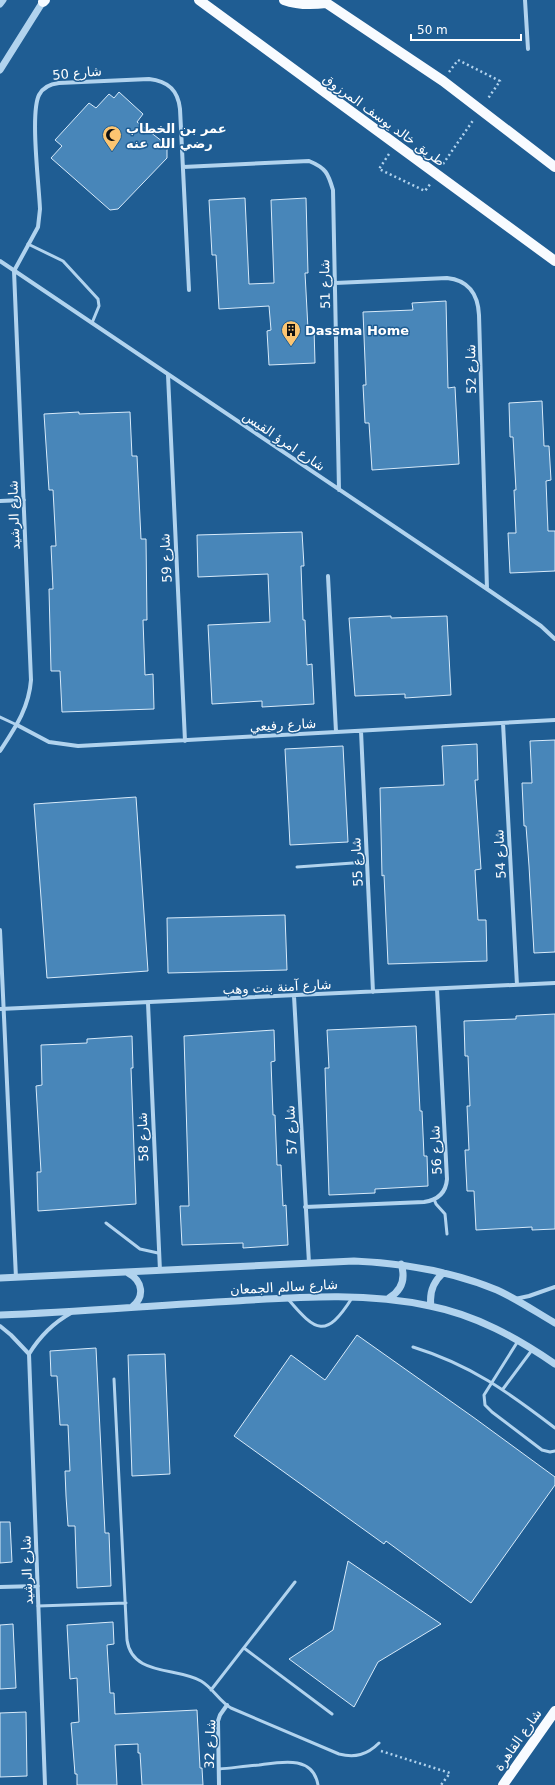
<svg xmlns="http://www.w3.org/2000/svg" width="555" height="1785" font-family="'DejaVu Sans','Noto Sans Arabic',sans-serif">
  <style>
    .building { fill: #4886b9; stroke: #d7eafa }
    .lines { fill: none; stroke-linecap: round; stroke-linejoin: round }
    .path { stroke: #b1d3ee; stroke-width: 2.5; stroke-dasharray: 2 3; stroke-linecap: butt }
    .service { stroke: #b1d3ee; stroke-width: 3 }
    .minor { stroke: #b1d3ee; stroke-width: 4 }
    .tertiary { stroke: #b1d3ee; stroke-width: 7 }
    .primary { stroke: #f8fbff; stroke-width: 10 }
    .labels { text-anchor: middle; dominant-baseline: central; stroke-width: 3; stroke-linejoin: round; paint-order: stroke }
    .street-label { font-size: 13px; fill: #fff; stroke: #1f5d93 }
    .poi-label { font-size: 13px; font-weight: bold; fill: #fff; stroke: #1f5d93; text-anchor: start }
  </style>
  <rect width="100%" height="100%" fill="#1f5d93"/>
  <path class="building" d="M119 92 143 114 137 122 167 145V158L118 209 110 210 51 158 62 146 55 140 89 103 96 108 109 94 114 98Z
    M245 198 249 284 274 283 271 200 306 198 308 273H305L308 329 314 328 315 363 269 365 267 331 271 330 269 306 219 309 216 255H212L209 200Z
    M446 301 448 388 455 387 459 464 372 470 369 423H365L363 385H366L363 312 413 310 412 303Z
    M542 401 544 446H549L551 480 546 481 548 531H555V571L510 573 508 533H516L514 490H516L513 437H510L509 403Z
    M79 412V414L130 412 132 456H137L141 539H146L147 620H143L145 675 153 674 154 709 62 712 60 671H51L49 589H53L51 546H56L53 490H49L44 414Z
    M302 532 304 566H301L303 620H305L307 665 312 664 314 704 262 707V701L212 704 208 625 270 622 268 574 198 577 197 535Z
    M391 616V618L447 616 451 695 405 698V694L355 696 349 618Z
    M555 740V952L534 953 529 866 526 826H524L522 783H532L530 741Z
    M477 744 478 780H475L481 869 475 870 478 920H486L487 961 388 964 384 875 382 876 380 788 444 785 442 746Z
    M343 746 348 842 290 845 285 749Z
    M136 797 148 971 47 978 34 804Z
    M285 915 287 970 168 973 167 918Z
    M555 1014V1229L532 1230V1227L476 1230 474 1191H467L465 1150H469L467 1106H470L468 1056H465L464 1021 516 1019V1016Z
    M416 1026 420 1111H422L424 1156H427L428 1186 375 1189V1193L329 1195 325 1068H329L327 1030Z
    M274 1030 275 1061 271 1062 273 1115H275L277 1165H281L283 1206 286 1205 288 1245 243 1248V1243L182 1245 180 1206H189L184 1036Z
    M132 1036 133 1068H131L136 1204 38 1211 37 1172H41L36 1086 42 1085 41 1045 87 1043V1039Z
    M357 1335 473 1417 555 1477V1485L471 1603 386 1541 384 1544 234 1436 291 1355 325 1380Z
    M96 1348 105 1533H109L111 1586 77 1588 75 1526H68L66 1496 65 1471H70L68 1425H60L57 1376H51L50 1351Z
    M165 1354 170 1474 132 1476 128 1355Z
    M0 1522H10L12 1562 0 1563Z
    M348 1561 441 1624 378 1662 354 1707 289 1659 333 1630Z
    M113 1622 114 1644 107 1645 110 1693H114L115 1714 197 1710 200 1768H202L203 1785H142L140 1753H138V1744L115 1745 117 1785H77V1774H75L71 1723 79 1722 77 1678 70 1679 67 1625Z
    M13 1624 16 1688 0 1689V1625Z
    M26 1712 27 1776 0 1777V1713Z"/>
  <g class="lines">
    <path class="path" d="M449 72 458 60 500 81 487 100
      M389 154 379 169 425 191 431 183
      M443 164 474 119
      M381 1751 450 1773 441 1785"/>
    <path class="service" d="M28 244 63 261 98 299 99 306 92 323
      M0 717 17 725
      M297 867 367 862
      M434 1199 436 1204 445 1214 447 1234
      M106 1223 140 1249 158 1253
      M288 1299C316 1332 326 1339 352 1298
      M518 1341 484 1395 485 1405 492 1412 542 1450 550 1452 555 1451
      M413 1347C471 1365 508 1392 555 1428
      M114 1379 127 1640C132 1676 176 1667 201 1681 213 1688 219 1701 231 1708L339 1754C355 1758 367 1755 379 1743
      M503 1389 532 1350
      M38 1606 126 1603
      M244 1648 332 1714
      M211 1690 295 1582
      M219 1769C232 1768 245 1766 259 1765 281 1762 313 1755 318 1785"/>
    <path class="minor" d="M525 0 528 49
      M183 167 309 161C326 168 328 173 333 190L339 490
      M0 261 487 589 541 626 555 639
      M335 283 447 278C468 280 478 294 479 315L487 589
      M168 375 185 741
      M0 501 24 500
      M328 576 336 732
      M503 723 517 985
      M17 725 49 742 78 746 555 720
      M361 731 373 992
      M0 751C15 728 29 708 31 680L14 271 38 227 40 209C39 185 30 113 39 95 43 87 50 84 59 83L149 79C168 81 178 90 180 109L189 290
      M0 930 16 1278
      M294 996 309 1263
      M148 1003 160 1271
      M0 1009 555 983
      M305 1207 424 1202C438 1200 446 1193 447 1179L437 989
      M515 1299 529 1296 555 1287
      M0 1326 11 1335 29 1354
      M0 1587 38 1586
      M45 1785 29 1354C40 1336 53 1323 71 1313
      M219 1785 218 1721 220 1715 227 1705"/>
    <path class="tertiary" d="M0 4 3 0
      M0 70 44 0
      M128 1273C143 1281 145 1297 132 1307
      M0 1278 354 1261C402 1263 451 1271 497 1290 517 1299 536 1312 555 1323
      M389 1298C402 1290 406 1279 401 1264
      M431 1306C429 1292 433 1282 443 1273
      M0 1315C78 1312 157 1305 235 1301 301 1297 365 1292 430 1306 476 1315 517 1338 555 1364"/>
    <path class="primary" d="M199 0 555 261
      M284 0C298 5 311 5 326 3
      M322 0 443 81 555 167
      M43 2 45 0
      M503 1785 555 1711"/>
  </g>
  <defs>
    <g id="mosque-pin" transform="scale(1)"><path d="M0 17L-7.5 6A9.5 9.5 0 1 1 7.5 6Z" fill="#fcc571" stroke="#1f5d93"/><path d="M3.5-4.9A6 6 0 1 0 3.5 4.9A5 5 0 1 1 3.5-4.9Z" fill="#111"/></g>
    <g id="building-pin" transform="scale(1)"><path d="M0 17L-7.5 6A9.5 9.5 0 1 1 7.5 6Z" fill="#fcc571" stroke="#1f5d93"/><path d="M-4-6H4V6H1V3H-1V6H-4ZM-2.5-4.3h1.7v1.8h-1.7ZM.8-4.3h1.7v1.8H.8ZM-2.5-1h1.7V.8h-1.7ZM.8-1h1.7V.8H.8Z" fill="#111"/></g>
  </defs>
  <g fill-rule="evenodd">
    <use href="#mosque-pin" x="112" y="135"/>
    <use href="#building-pin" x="291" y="330"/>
  </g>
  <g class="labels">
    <g class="street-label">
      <text transform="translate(77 73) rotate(-5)">شارع 50</text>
      <text transform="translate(384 120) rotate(36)">طريق خالد يوسف المرزوق</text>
      <text transform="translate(325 284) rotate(-91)">شارع 51</text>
      <text transform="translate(471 369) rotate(-91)">شارع 52</text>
      <text transform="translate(284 441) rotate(34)">شارع امرؤ القيس</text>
      <text transform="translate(14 515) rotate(-92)">شارع الرشيد</text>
      <text transform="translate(166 558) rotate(-93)">شارع 59</text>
      <text transform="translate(283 725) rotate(-3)">شارع رفيعي</text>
      <text transform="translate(500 854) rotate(-93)">شارع 54</text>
      <text transform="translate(357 862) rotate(-93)">شارع 55</text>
      <text transform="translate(277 987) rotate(-3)">شارع آمنة بنت وهب</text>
      <text transform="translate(291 1130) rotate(-93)">شارع 57</text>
      <text transform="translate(143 1137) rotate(-92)">شارع 58</text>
      <text transform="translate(436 1150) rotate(-93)">شارع 56</text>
      <text transform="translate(284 1287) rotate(-3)">شارع سالم الجمعان</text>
      <text transform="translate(27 1570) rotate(-92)">شارع الرشيد</text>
      <text transform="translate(518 1740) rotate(-55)">شارع القاهرة</text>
      <text transform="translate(210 1744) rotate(-88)">شارع 32</text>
    </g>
    <g class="poi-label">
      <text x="126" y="128">عمر بن الخطاب<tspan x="126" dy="15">رضي الله عنه</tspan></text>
      <text x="305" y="330">Dassma Home</text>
    </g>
  </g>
  <path d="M411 34v6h110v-6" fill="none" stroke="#ffffff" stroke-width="2"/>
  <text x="417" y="34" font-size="12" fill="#ffffff" stroke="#1f5d93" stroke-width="3" paint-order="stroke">50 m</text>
</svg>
